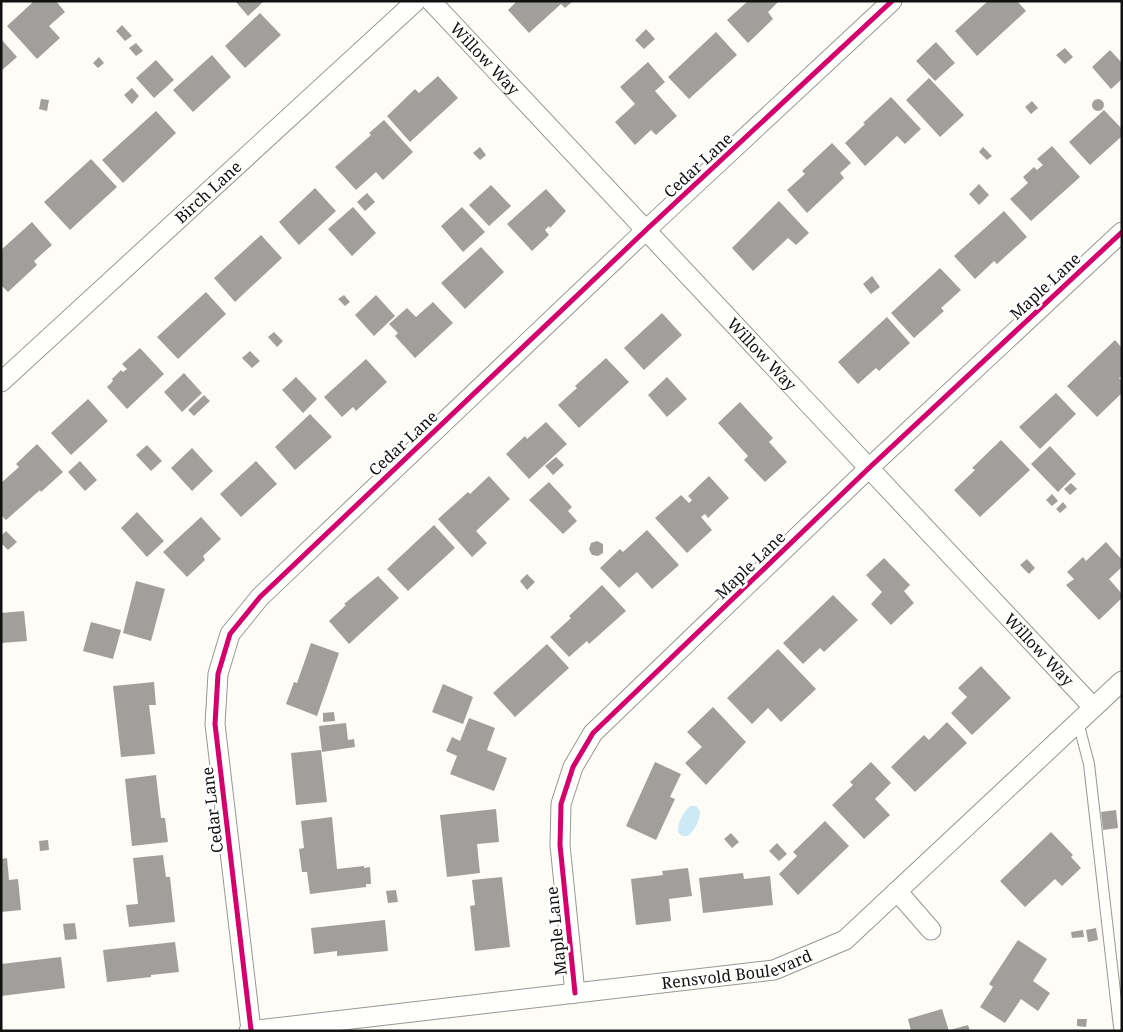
<svg xmlns="http://www.w3.org/2000/svg" width="1123" height="1032" font-family="'Noto Serif',serif">
  <style>
    .water { fill: #cde8f7 }
    .building { fill: #a19f9c }
    .lines { fill: none; stroke-linecap: round; stroke-linejoin: round }
    .lane-casing { stroke: #979795; stroke-width: 12 }
    .street-casing { stroke: #979795; stroke-width: 21 }
    .lane { stroke: #fffffe; stroke-width: 10 }
    .street { stroke: #fffffe; stroke-width: 19 }
    .cycleway-casing { stroke: #fff; stroke-width: 8 }
    .cycleway { stroke: #d6006c; stroke-width: 5 }
    .labels { text-anchor: middle; dominant-baseline: central; stroke-width: 5; stroke-linejoin: round; paint-order: stroke }
    .street-label { font-size: 16px; fill: #111; stroke: #fff }
  </style>
  <rect width="100%" height="100%" fill="#fdfcf7"/>
  <path class="water" d="M690 806H696L700 811C700 820 695 830 688 836H682L678 832C678 822 683 812 690 806Z"/>
  <path class="building" d="M34 1H56L65 12 49 26 60 38 37 59 7 26Z
    M235 1H264L248 16Z
    M517 1H573L565 8 561 4 529 33 508 10Z
    M748 1H779L768 12 773 19 748 43 727 20Z
    M988 1H1017L1026 11 977 56 955 31Z
    M260 13 281 35 245 68 225 46Z
    M122 25 132 36 125 41 116 31Z
    M646 29 655 39 644 49 635 40Z
    M716 32 737 55 689 99 668 77Z
    M1 39 17 57 1 71Z
    M936 42 955 63 935 81 916 61Z
    M136 43 143 51 136 56 129 48Z
    M1065 48 1073 57 1065 64 1056 55Z
    M1110 50 1122 63V79L1111 89 1092 67Z
    M212 55 231 77 193 112 173 90Z
    M99 57 104 63 98 68 93 63Z
    M156 60 174 80 154 98 136 78Z
    M648 62 665 82 655 91 677 116 656 135 651 130 635 145 615 122 635 104 620 87Z
    M438 76 458 98 410 142 387 116 415 89 419 93Z
    M929 78 964 115 940 137 906 100Z
    M132 88 139 96 132 104 124 95Z
    M891 97 921 129 905 144 897 136 865 166 845 143 865 124 863 123Z
    M41 99 49 100 47 111 39 109Z
    M1092 105a6 6 0 1 1 12 0a6 6 0 1 1-12 0Z
    M1032 101 1038 108 1031 114 1025 107Z
    M1104 110 1122 129V136L1090 165 1069 142Z
    M156 111 176 133 123 183 102 160Z
    M384 120 413 152 383 180 376 172 356 190 335 167 371 135 369 133Z
    M832 143 851 163 840 173 844 178 807 213 787 190 805 174 802 171Z
    M1052 146 1080 177 1031 221 1010 199 1028 183 1023 177 1034 167 1037 170 1043 165 1037 159Z
    M480 147 486 155 480 160 473 153Z
    M983 147 992 156 987 160 979 152Z
    M91 159 117 187 70 230 44 202Z
    M979 184 989 195 979 205 969 194Z
    M491 185 511 206 489 226 469 205Z
    M315 188 336 211 299 245 279 222Z
    M546 189 566 211 550 228 549 226 545 230 549 235 532 251 507 224Z
    M367 193 375 202 365 211 357 202Z
    M779 201 809 233 796 245 788 238 753 271 732 248Z
    M353 207 376 233 352 256 328 229Z
    M462 207 485 232 463 252 441 226Z
    M1004 211 1027 237 997 264 994 261 975 279 954 256Z
    M32 222 52 245 34 261 37 265 8 292 1 285V250Z
    M261 235 282 258 235 302 214 278Z
    M481 247 504 272 465 309 441 283Z
    M940 268 961 290 941 308 944 311 914 338 891 313Z
    M872 276 880 287 871 294 863 284Z
    M206 292 226 314 178 359 157 337Z
    M344 295 350 302 345 306 338 299Z
    M376 295 395 316 374 336 355 315Z
    M433 302 453 323 415 358 395 336 398 333 389 324 407 308 416 317Z
    M662 313 682 335 644 370 624 348Z
    M887 317 910 343 879 371 876 368 858 384 838 362Z
    M274 332 283 341 277 347 268 337Z
    M1115 340 1122 348V376L1119 378 1122 381V393L1097 417 1067 386Z
    M140 348 164 374 127 409 107 387 113 381 112 379 121 370 123 372 127 369 122 364Z
    M250 351 260 361 252 368 242 358Z
    M606 358 629 382 579 428 558 405 577 388 575 386Z
    M366 359 387 382 356 411 353 407 342 417 324 397Z
    M184 373 202 393 182 412 164 392Z
    M296 377 317 399 303 413 282 390Z
    M667 377 687 399 667 417 648 395Z
    M1056 393 1076 414 1040 449 1019 427Z
    M204 395 210 401 194 416 188 410Z
    M88 399 108 421 71 455 51 433Z
    M740 402 773 438 769 442 787 462 765 482 744 460 748 456 718 423Z
    M310 414 332 437 295 470 275 447Z
    M546 422 567 444 529 479 506 454 525 436 527 439Z
    M1001 440 1030 470 980 517 954 490 975 470 972 468Z
    M37 444 63 472 41 492 40 490 6 520 1 515V483L19 467 16 464Z
    M147 445 162 461 151 471 136 455Z
    M1050 446 1076 474 1058 492 1031 464Z
    M192 448 213 471 192 491 171 468Z
    M556 457 564 465 553 475 545 466Z
    M80 461 97 480 85 491 68 472Z
    M256 461 277 484 241 517 220 494Z
    M489 476 510 499 476 531 487 543 472 557 438 519 468 492 470 494Z
    M709 476 729 498 708 518 705 514 701 517 712 530 687 553 655 518 681 495 689 503 692 500 688 496Z
    M549 482 572 507 568 511 577 521 563 534 529 500Z
    M1071 483 1077 489 1070 495 1064 489Z
    M1052 494 1058 501 1052 506 1046 500Z
    M1063 502 1067 507 1060 513 1056 509Z
    M137 512 164 541 147 557 121 528Z
    M201 517 221 539 203 556 205 560 187 577 163 552Z
    M434 525 455 548 408 591 387 569Z
    M647 530 679 565 652 589 637 572 619 588 600 568 620 549 623 552Z
    M6 531 17 542 8 550 1 543V536Z
    M597 541 603 544V553L598 556 592 555 589 549 591 543Z
    M1106 542 1122 560V567L1109 579 1122 594V598L1099 620 1066 585 1074 579 1067 572 1083 557 1086 561Z
    M884 558 910 585 904 591 914 603 891 625 871 604 882 592 866 575Z
    M1027 559 1035 568 1029 574 1020 565Z
    M527 574 535 582 527 590 520 581Z
    M378 576 399 598 349 644 329 621 346 605 344 604Z
    M136 581 165 589 151 641 123 633Z
    M602 585 626 611 589 644 587 641 569 657 550 637 571 618 569 616Z
    M833 595 858 620 824 652 820 648 803 664 783 643Z
    M24 611 27 641 1 643V613Z
    M91 622 121 630 113 659 83 651Z
    M311 643 339 653 317 716 286 704 294 682 297 683Z
    M547 644 569 668 515 717 493 693Z
    M778 649 816 689 781 722 768 708 752 724 727 698Z
    M981 666 1011 698 972 735 951 713 967 697 958 688Z
    M154 682 156 705H149L155 754 121 757 113 686Z
    M443 684 473 697 463 724 432 712Z
    M713 707 746 742 706 785 685 763 702 747 687 732Z
    M334 712 335 721 323 722V713Z
    M469 718 495 728 487 750 507 758 494 791 450 774 457 756 446 751 452 737 460 741Z
    M947 722 967 743 915 792 891 767 924 735 929 740Z
    M346 723 348 740 354 739 355 747 322 752 319 726Z
    M321 750 327 802 296 805 291 753Z
    M655 762 681 774 670 797 675 799 656 840 626 826Z
    M871 762 891 783 875 799 890 815 864 839 832 805 853 785 850 782Z
    M156 775 161 818H165L168 842 132 846 125 779Z
    M496 809 499 842 477 844 480 873 447 877 440 815Z
    M1116 810 1118 828 1103 830 1101 812Z
    M332 817 337 869 364 866V868L370 867 371 884H366V887L310 894 307 872H302L299 849 304 848 301 821Z
    M825 821 849 846 798 895 779 874 797 856 793 852Z
    M1051 832 1073 855 1071 857 1081 868 1062 886 1055 879 1025 907 1000 881Z
    M731 833 739 842 732 848 724 839Z
    M48 840 49 850 40 851 39 841Z
    M777 843 787 854 779 861 769 851Z
    M163 855 166 877H170L175 922 129 927 126 905 138 904 133 858Z
    M7 858 9 880 18 879 21 910 1 912V859Z
    M688 868 692 896 669 899 671 921 636 925 631 879 663 875 662 871Z
    M743 873 744 879 770 876 773 905 703 913 699 878Z
    M502 877 510 947 475 951 470 906 475 905 472 880Z
    M396 890 398 902 388 903 386 891Z
    M385 920 388 951 337 956V951L314 954 311 928Z
    M75 923 77 939 65 940 63 924Z
    M1096 928 1098 940 1088 942 1086 930Z
    M1083 930 1084 937 1072 938 1071 932Z
    M1018 940 1047 959 1033 981 1050 993 1038 1011 1021 999 1005 1023 980 1007 993 987 989 984Z
    M175 942 179 972 151 975V977L107 982 103 950Z
    M61 957 65 988 1 996V964Z
    M942 1009 949 1031H911L908 1019Z
    M1077 1019H1087L1086 1027 1077 1026Z
    M968 1025 970 1031H950V1030Z"/>
  <g class="lines">
    <g class="lane-casing">
      <path id="lane" d="M1078 722 1089 764 1119 1027"/>
    </g>
    <g class="street-casing">
      <g id="street">
        <path id="s1" d="M431 1 1093 707"/>
        <path id="s2" d="M1 382 416 1"/>
        <path d="M897 891 931 930"/>
        <path d="M575 993 560 845 561 804 573 767 593 733 869 468 1122 232"/>
        <path d="M251 1030 215 724 218 674 230 634 260 597 646 230 892 1"/>
        <path id="s3" d="M249 1031 774 970 845 940 1122 681"/>
      </g>
    </g>
    <use href="#lane" class="lane"/>
    <use href="#street" class="street"/>
    <g class="cycleway-casing">
      <path id="cycleway" d="M575 993 560 845 561 804 573 767 593 733 869 468 1122 232
        M251 1030 215 724 218 674 230 634 260 597 646 230 892 1"/>
    </g>
    <use href="#cycleway" class="cycleway"/>
  </g>
  <g class="labels">
    <g class="street-label">
      <text stroke="none"><textPath href="#s1" startOffset="79">Willow Way</textPath></text>
      <text transform="translate(698 165) rotate(-43)">Cedar Lane</text>
      <text stroke="none"><textPath href="#s2" startOffset="281">Birch Lane</textPath></text>
      <text transform="translate(1045 286) rotate(-43)">Maple Lane</text>
      <text stroke="none"><textPath href="#s1" startOffset="484">Willow Way</textPath></text>
      <text transform="translate(403 443) rotate(-43)">Cedar Lane</text>
      <text transform="translate(750 565) rotate(-44)">Maple Lane</text>
      <text stroke="none"><textPath href="#s1" startOffset="889">Willow Way</textPath></text>
      <text transform="translate(212 810) rotate(-97)">Cedar Lane</text>
      <text transform="translate(556 931) rotate(-96)">Maple Lane</text>
      <text stroke="none"><textPath href="#s3" startOffset="492">Rensvold Boulevard</textPath></text>
    </g>
  </g>
  <rect width="1123" height="1032" fill="none" stroke="#111111" stroke-width="5"/>
</svg>
